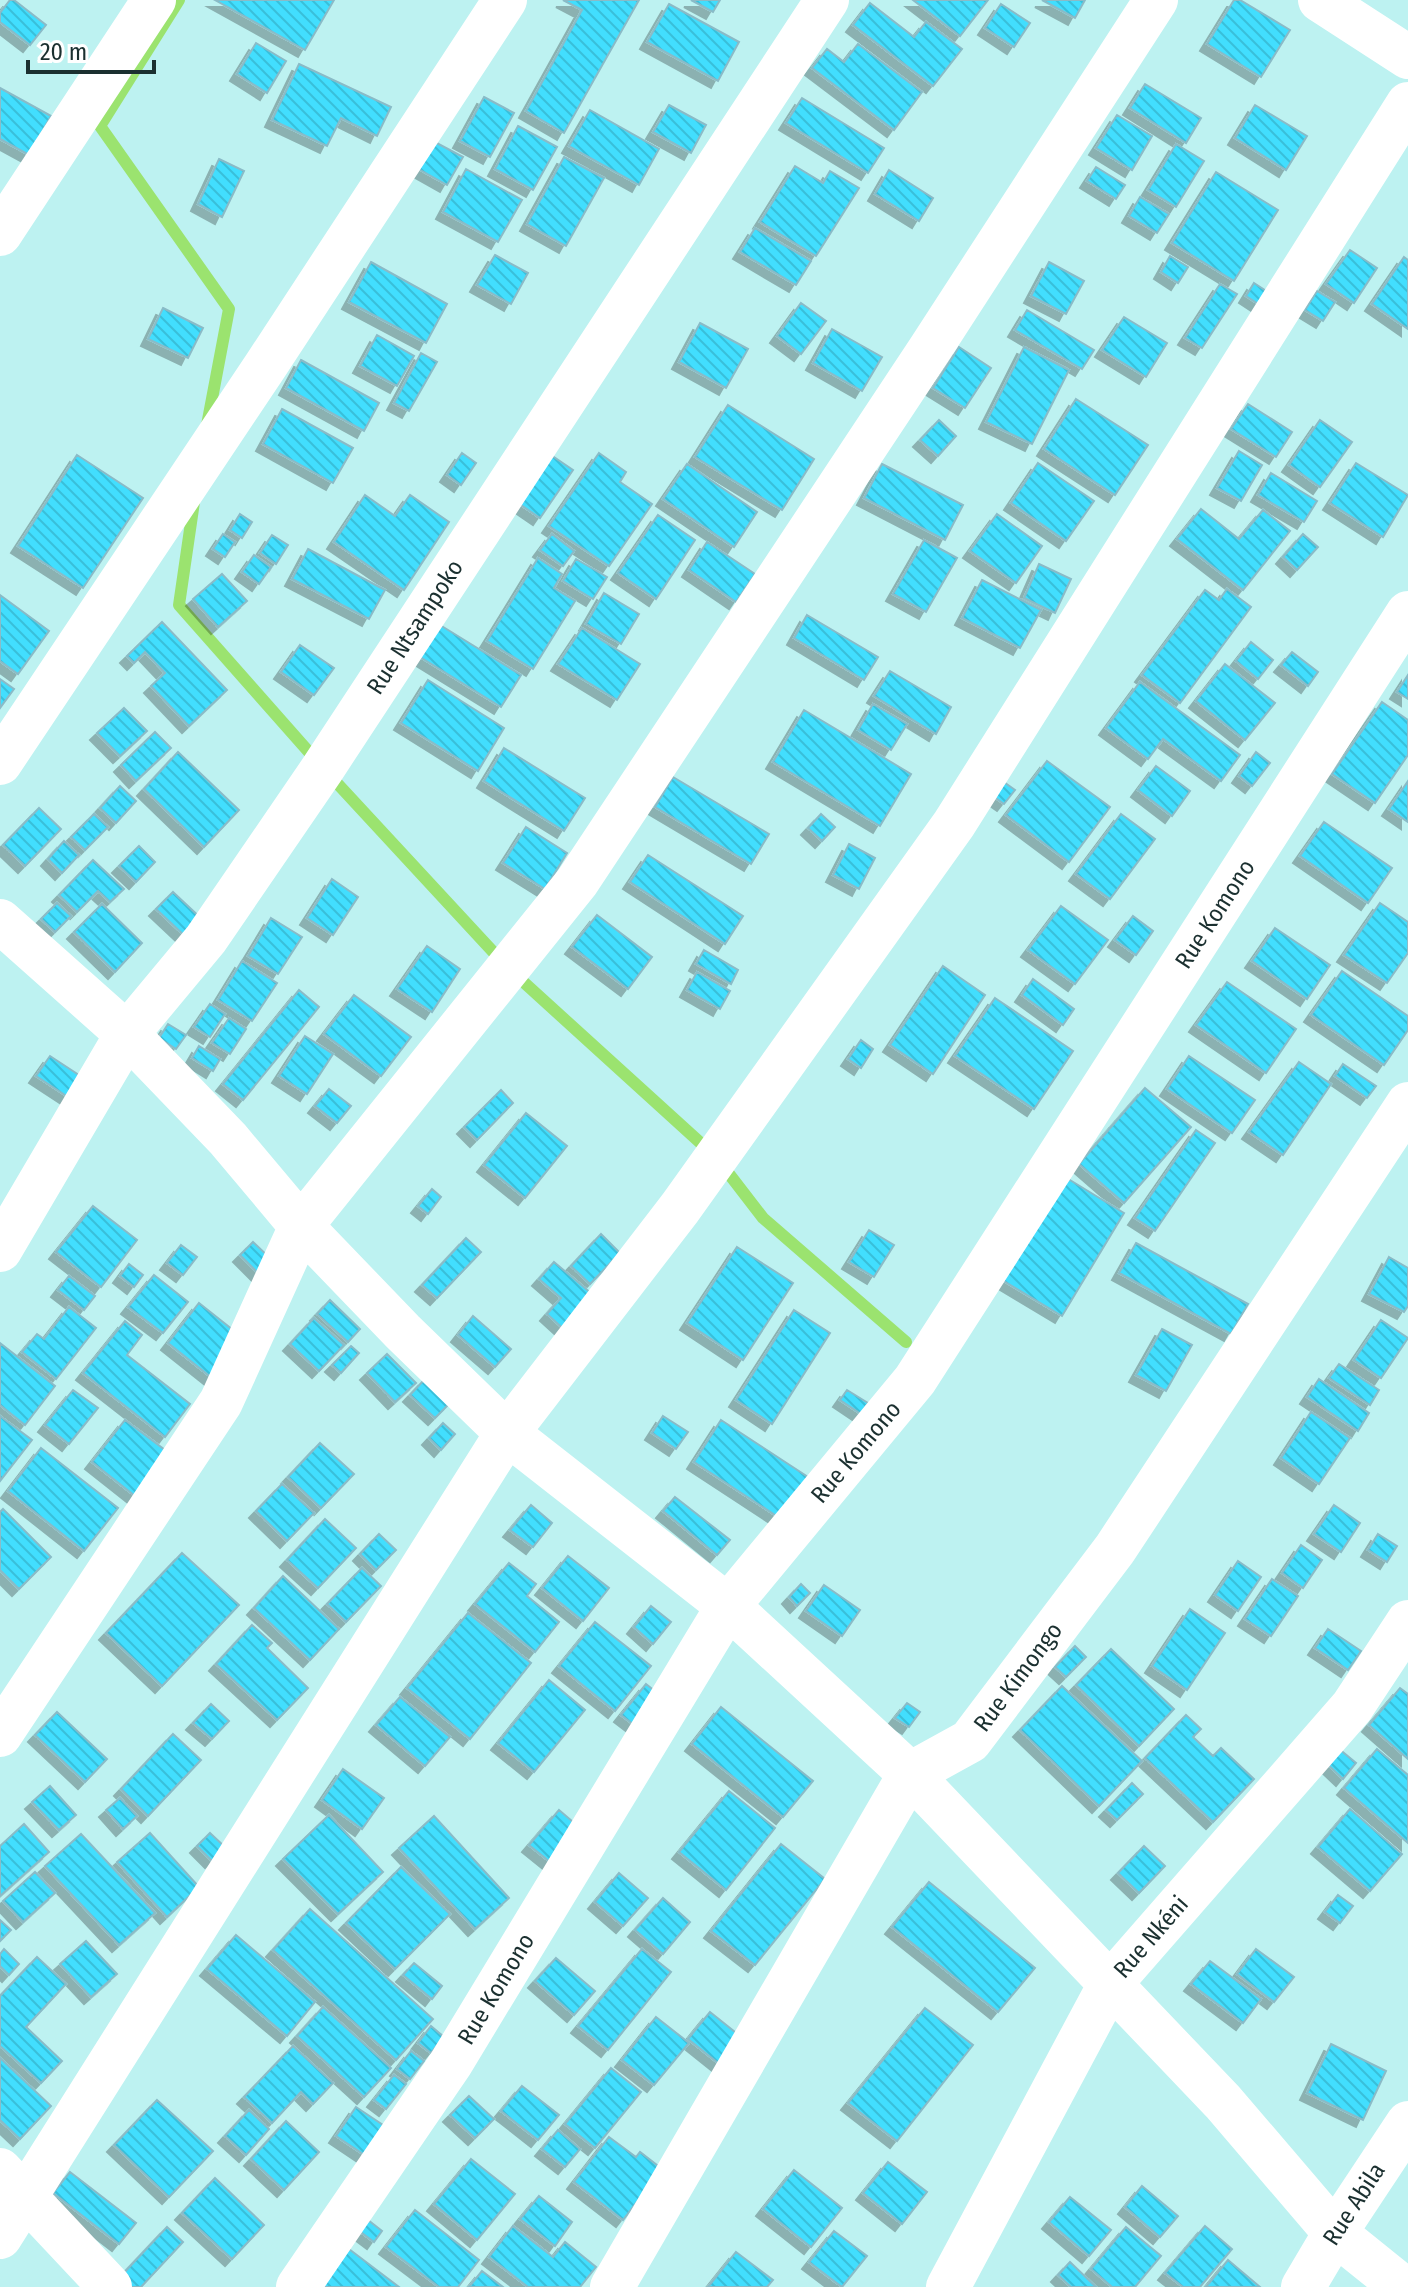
<svg xmlns="http://www.w3.org/2000/svg" width="1408" height="2287" font-family="'Fira Sans Condensed',sans-serif">
  <style>
    .lines { fill: none; stroke-linecap: round; stroke-linejoin: round }
    .stream { stroke: #9be36f; stroke-width: 12 }
    .building { fill: url(#building-back-hatch); stroke: #8abbc7; stroke-width: 2; filter: url(#shadow) }
    .minor { stroke: #fff; stroke-width: 44 }
    .labels { text-anchor: middle; dominant-baseline: central; stroke-width: 6; stroke-linejoin: round; paint-order: stroke }
    .street-label { font-size: 24px; fill: #1b3030; stroke: #fff }
  </style>
  <defs>
    <pattern id="building-back-hatch" width="6" height="6" patternUnits="userSpaceOnUse" patternTransform="scale(2)"><rect width="6" height="6" fill="#42defe"/><path d="M-1 5l2 2M0 0l6 6M5-1l2 2" fill="none" stroke="#39bfda"/></pattern>
    <filter id="shadow"><feDropShadow dx="-7" dy="7" stdDeviation="0" flood-color="#0004"/></filter>
  </defs>
  <rect width="100%" height="100%" fill="#bdf2f1"/>
  <g class="lines">
    <path class="stream" d="M179 0 100 126 229 309 207 425
      M194 502 179 605 323 768 508 968 716 1157 763 1218 906 1342"/>
  </g>
  <path class="building" d="M10 0H14L46 25 30 45 0 22V13Z
    M215 0H334L305 50Z
    M563 0H639L564 133 526 111 582 10Z
    M691 0H720L713 12Z
    M913 0H988L960 36Z
    M1042 0H1085L1075 18Z
    M1234 0H1240L1290 30 1261 77 1207 44Z
    M870 3 914 37 926 22 962 49 933 86 853 25Z
    M669 4 739 42 718 81 647 42Z
    M1001 4 1030 23 1014 47 985 28Z
    M256 43 286 61 267 93 237 74Z
    M858 44 922 92 894 130 812 68 827 49 844 62Z
    M299 64 391 107 377 136 341 118 327 146 272 120Z
    M1145 84 1201 118 1186 143 1130 108Z
    M0 88 51 116 29 155 0 139Z
    M484 97 514 113 490 157 460 141Z
    M802 98 884 148 868 173 786 123Z
    M669 105 706 125 691 153 653 132Z
    M1255 105 1307 136 1286 170 1235 138Z
    M590 110 659 149 639 185 569 146Z
    M1117 115 1152 136 1132 170 1096 148Z
    M518 126 557 147 533 190 495 169Z
    M431 140 463 157 447 185 415 167Z
    M1176 144 1204 161 1176 207 1148 190Z
    M564 157 604 178 566 246 527 224Z
    M219 159 244 171 222 217 198 204Z
    M795 166 823 183 830 171 859 188 816 256 760 222Z
    M1096 167 1125 185 1116 199 1087 181Z
    M466 169 522 200 498 242 443 212Z
    M889 170 933 198 919 221 875 194Z
    M1216 172 1278 210 1234 281 1172 243Z
    M1140 197 1169 214 1157 233 1129 216Z
    M755 228 811 261 796 285 740 252Z
    M1350 250 1377 268 1354 303 1326 284Z
    M495 255 528 273 511 304 477 285Z
    M1170 256 1188 267 1178 283 1161 272Z
    M1404 257 1408 260V329L1372 304Z
    M371 262 447 304 426 343 349 302Z
    M1049 262 1084 281 1066 314 1031 296Z
    M1254 283 1271 294 1263 307 1246 296Z
    M1220 284 1237 294 1202 348 1185 338Z
    M1317 291 1335 302 1323 321 1305 310Z
    M801 303 826 321 801 354 777 336Z
    M163 308 203 328 188 358 148 339Z
    M1027 310 1094 350 1082 369 1015 330Z
    M1124 317 1167 343 1146 377 1102 350Z
    M700 323 748 349 726 388 679 362Z
    M832 329 882 357 862 391 813 363Z
    M377 335 414 356 397 386 360 366Z
    M959 347 991 368 965 408 933 388Z
    M1024 347 1069 370 1032 444 986 422Z
    M421 353 437 362 409 411 394 403Z
    M301 360 379 403 364 431 286 388Z
    M1076 399 1148 445 1115 495 1044 449Z
    M1248 404 1292 432 1276 457 1231 429Z
    M728 405 814 459 782 510 695 457Z
    M282 409 353 448 333 483 263 444Z
    M939 420 956 436 938 456 920 440Z
    M1320 420 1352 442 1320 487 1289 465Z
    M1239 451 1262 465 1241 501 1217 488Z
    M462 453 476 463 461 485 447 475Z
    M599 453 626 472 620 482 652 504 609 566 549 526Z
    M77 455 143 498 83 588 18 546Z
    M551 455 573 470 540 518 518 503Z
    M1038 463 1094 501 1066 541 1011 503Z
    M1356 463 1408 495 1383 537 1330 503Z
    M687 464 757 512 734 547 663 499Z
    M882 464 963 505 945 540 864 498Z
    M1271 473 1317 501 1304 522 1258 495Z
    M365 495 395 516 410 495 449 522 404 590 334 542Z
    M1201 509 1239 539 1263 510 1290 531 1243 590 1177 539Z
    M240 514 252 522 242 538 230 530Z
    M997 514 1042 546 1016 583 970 551Z
    M658 515 695 540 656 599 618 573Z
    M223 534 235 542 225 557 213 549Z
    M552 534 574 551 563 566 540 550Z
    M1303 534 1318 547 1297 570 1283 557Z
    M272 535 288 545 276 564 260 553Z
    M924 540 957 558 926 612 893 594Z
    M707 542 755 574 736 602 689 570Z
    M308 549 385 590 369 619 292 579Z
    M254 555 271 567 259 584 242 572Z
    M538 558 562 574 554 588 575 601 533 669 487 641Z
    M576 559 607 577 593 599 563 581Z
    M1039 564 1071 579 1055 613 1024 598Z
    M222 574 247 601 218 627 193 599Z
    M982 580 1041 610 1020 648 962 618Z
    M1227 589 1251 607 1180 703 1142 675 1205 590 1219 600Z
    M604 593 639 614 621 644 586 624Z
    M0 595 49 631 18 674 0 661Z
    M807 615 878 657 864 680 794 638Z
    M162 622 227 690 189 726 151 686 165 673 145 652 134 663 127 656Z
    M440 625 521 675 501 707 420 657Z
    M582 628 640 664 617 700 558 664Z
    M1251 642 1273 660 1258 679 1236 661Z
    M300 645 334 668 314 695 281 672Z
    M1292 652 1318 672 1308 686 1281 665Z
    M1225 664 1275 703 1245 740 1196 701Z
    M890 671 951 707 936 734 874 696Z
    M1408 675V699L1397 692Z
    M0 679 14 689 0 708Z
    M428 680 504 728 478 771 401 723Z
    M1140 682 1240 755 1221 781 1163 739 1148 759 1106 728Z
    M1382 702 1408 720V755L1375 803 1332 774Z
    M873 704 907 724 891 750 858 730Z
    M124 708 147 731 120 756 97 733Z
    M804 710 911 774 880 826 773 762Z
    M155 732 171 748 136 781 121 765Z
    M504 748 585 798 564 831 484 781Z
    M178 752 239 810 204 847 144 789Z
    M1256 752 1270 763 1252 786 1239 776Z
    M1047 761 1110 807 1069 862 1006 815Z
    M1156 766 1190 791 1172 816 1138 790Z
    M673 777 769 834 751 864 655 807Z
    M1001 780 1015 790 1004 804 990 794Z
    M1408 781V822L1389 809Z
    M120 786 136 801 116 823 100 808Z
    M39 808 61 829 25 866 3 845Z
    M94 814 108 827 85 850 71 837Z
    M821 814 835 827 822 841 808 828Z
    M1121 814 1155 839 1110 899 1076 874Z
    M1324 822 1392 868 1368 903 1300 856Z
    M526 827 567 853 545 889 503 863Z
    M64 841 79 855 62 873 48 859Z
    M849 844 875 858 859 889 833 875Z
    M139 846 155 862 136 882 119 866Z
    M648 855 743 916 725 944 630 882Z
    M93 860 124 889 110 902 98 891 77 912 59 895Z
    M332 879 358 897 333 935 307 918Z
    M173 892 204 921 187 938 156 909Z
    M57 903 71 916 55 932 41 919Z
    M1380 903 1408 922V953L1387 983 1344 955Z
    M102 904 142 943 115 972 74 932Z
    M1061 906 1108 940 1075 984 1028 950Z
    M597 915 652 957 628 989 572 947Z
    M1133 916 1153 931 1136 955 1115 940Z
    M271 918 302 937 278 974 248 956Z
    M1275 928 1330 965 1307 999 1252 961Z
    M427 946 460 969 432 1012 397 989Z
    M704 950 738 970 731 984 696 964Z
    M242 961 277 983 252 1021 218 1000Z
    M943 966 985 995 933 1074 890 1045Z
    M1342 971 1408 1016V1030L1384 1065 1311 1015Z
    M697 972 730 991 720 1009 687 990Z
    M1033 979 1074 1009 1063 1025 1022 995Z
    M1227 982 1296 1029 1266 1073 1196 1025Z
    M299 990 319 1007 243 1100 223 1084Z
    M354 995 411 1037 381 1076 324 1034Z
    M995 998 1073 1051 1034 1109 955 1056Z
    M210 1004 225 1014 210 1037 194 1027Z
    M229 1018 246 1029 230 1054 212 1043Z
    M168 1024 186 1035 176 1049 159 1038Z
    M305 1036 333 1054 307 1094 279 1076Z
    M861 1040 873 1049 861 1068 848 1059Z
    M199 1046 220 1059 213 1071 192 1058Z
    M50 1056 88 1081 74 1101 36 1076Z
    M1189 1056 1255 1100 1232 1133 1167 1089Z
    M1299 1062 1331 1084 1283 1155 1249 1132Z
    M1343 1064 1376 1086 1367 1098 1335 1076Z
    M1145 1088 1191 1127 1124 1203 1079 1164Z
    M329 1089 351 1106 337 1123 315 1106Z
    M501 1090 513 1103 477 1140 464 1127Z
    M526 1113 567 1146 525 1198 484 1165Z
    M1196 1130 1215 1143 1155 1231 1135 1218Z
    M1065 1177 1124 1213 1062 1316 1002 1280Z
    M432 1189 441 1197 428 1214 418 1206Z
    M93 1206 137 1240 101 1287 56 1252Z
    M869 1230 894 1245 874 1277 849 1262Z
    M601 1234 620 1253 590 1284 571 1266Z
    M466 1238 481 1252 437 1298 422 1285Z
    M253 1242 272 1260 259 1274 240 1255Z
    M1136 1243 1248 1304 1231 1334 1119 1273Z
    M181 1245 197 1257 183 1275 167 1263Z
    M737 1247 793 1283 743 1360 687 1323Z
    M1389 1257 1408 1268V1306L1404 1312 1369 1294Z
    M554 1262 598 1299 568 1333 547 1314 561 1298 539 1279Z
    M129 1264 143 1275 134 1287 120 1276Z
    M154 1275 188 1302 163 1333 128 1307Z
    M69 1276 95 1296 84 1310 58 1290Z
    M330 1300 360 1329 348 1342 317 1314Z
    M199 1303 243 1338 212 1378 168 1343Z
    M69 1307 96 1328 56 1379 22 1352 37 1334 44 1339Z
    M794 1310 830 1333 772 1424 736 1400Z
    M473 1316 511 1349 495 1367 458 1335Z
    M314 1318 344 1345 319 1371 290 1344Z
    M1381 1320 1408 1338 1381 1378 1354 1360Z
    M125 1321 142 1335 127 1355 190 1404 165 1437 83 1373Z
    M1162 1329 1192 1345 1166 1391 1136 1375Z
    M0 1343 55 1386 25 1425 0 1405Z
    M351 1346 359 1353 341 1373 332 1365Z
    M387 1354 416 1383 395 1402 367 1373Z
    M1339 1364 1379 1390 1370 1405 1329 1378Z
    M425 1379 450 1403 435 1418 410 1395Z
    M1319 1379 1369 1413 1358 1431 1307 1397Z
    M73 1390 98 1408 69 1444 45 1425Z
    M847 1390 868 1403 861 1414 840 1400Z
    M1311 1412 1350 1438 1319 1484 1281 1458Z
    M0 1416 32 1440 0 1481Z
    M663 1416 688 1432 676 1449 652 1433Z
    M125 1420 169 1453 135 1496 92 1462Z
    M721 1420 808 1477 781 1519 694 1462Z
    M443 1423 455 1434 441 1450 429 1438Z
    M320 1443 354 1474 321 1508 288 1477Z
    M41 1448 118 1508 84 1551 8 1491Z
    M282 1484 314 1513 287 1541 256 1511Z
    M675 1497 730 1540 717 1555 663 1511Z
    M531 1505 552 1523 533 1547 510 1530Z
    M1334 1505 1360 1523 1341 1552 1314 1534Z
    M3 1509 51 1557 19 1589 0 1570V1512Z
    M325 1519 356 1548 318 1588 287 1560Z
    M379 1534 396 1550 376 1570 360 1554Z
    M1378 1534 1397 1546 1387 1562 1368 1550Z
    M1301 1545 1322 1560 1303 1588 1282 1573Z
    M182 1553 239 1605 162 1686 106 1633Z
    M568 1556 609 1588 583 1621 542 1588Z
    M1238 1561 1261 1577 1238 1611 1215 1595Z
    M509 1563 536 1584 527 1596 559 1622 535 1652 475 1604Z
    M362 1568 381 1586 346 1622 327 1604Z
    M283 1576 339 1629 310 1660 254 1608Z
    M1272 1579 1298 1596 1271 1636 1245 1619Z
    M801 1584 810 1593 797 1606 789 1597Z
    M824 1585 860 1610 842 1636 806 1611Z
    M651 1606 671 1622 653 1644 634 1627Z
    M1190 1609 1225 1633 1187 1690 1152 1666Z
    M468 1613 531 1663 470 1739 407 1688Z
    M595 1622 651 1666 615 1711 559 1666Z
    M252 1625 272 1643 267 1648 308 1688 277 1720 216 1664Z
    M1328 1629 1361 1651 1348 1670 1315 1648Z
    M1075 1646 1086 1657 1066 1677 1055 1667Z
    M1111 1649 1174 1709 1139 1746 1076 1685Z
    M549 1680 585 1710 534 1772 498 1743Z
    M646 1684 666 1700 642 1731 621 1715Z
    M1062 1686 1142 1761 1099 1806 1020 1730Z
    M1400 1688 1408 1694V1759L1369 1725Z
    M400 1697 450 1737 425 1766 376 1725Z
    M907 1703 920 1712 909 1727 895 1718Z
    M211 1704 229 1721 212 1739 193 1723Z
    M721 1707 813 1781 783 1817 692 1744Z
    M57 1712 107 1759 85 1782 35 1735Z
    M1186 1715 1201 1729 1193 1737 1213 1756 1221 1748 1254 1779 1213 1822 1145 1758Z
    M173 1734 201 1760 148 1816 121 1789Z
    M1338 1748 1356 1763 1343 1779 1325 1762Z
    M1377 1749 1408 1775V1843L1344 1788Z
    M343 1769 384 1798 362 1829 322 1800Z
    M1132 1783 1143 1794 1117 1820 1106 1810Z
    M50 1786 76 1815 59 1830 32 1802Z
    M729 1791 775 1828 726 1890 679 1852Z
    M120 1798 137 1816 123 1829 106 1810Z
    M1350 1809 1402 1854 1370 1891 1318 1847Z
    M559 1810 579 1827 550 1862 529 1845Z
    M329 1815 383 1872 338 1914 283 1859Z
    M434 1816 509 1898 475 1929 399 1848Z
    M24 1824 49 1852 0 1896V1846Z
    M150 1833 199 1887 167 1917 117 1862Z
    M210 1833 225 1847 212 1861 197 1846Z
    M81 1834 155 1913 119 1945 45 1866Z
    M781 1844 825 1879 755 1965 711 1931Z
    M1144 1846 1165 1866 1139 1893 1118 1873Z
    M401 1867 450 1914 395 1969 346 1923Z
    M35 1872 55 1893 23 1922 3 1901Z
    M619 1873 648 1898 623 1926 595 1902Z
    M929 1882 1035 1968 998 2012 892 1927Z
    M1338 1895 1353 1906 1340 1923 1325 1912Z
    M663 1898 690 1922 663 1954 635 1930Z
    M310 1909 433 2019 396 2060 273 1950Z
    M0 1920 11 1930 0 1941Z
    M236 1935 315 2002 287 2036 207 1969Z
    M86 1941 117 1974 91 1997 60 1964Z
    M4 1949 19 1964 9 1975 0 1966V1954Z
    M642 1949 671 1972 608 2050 578 2026Z
    M1256 1949 1294 1977 1274 2002 1237 1974Z
    M37 1957 66 1984 26 2027 62 2061 41 2083 0 2046V1996Z
    M556 1958 595 1991 574 2015 535 1981Z
    M1210 1961 1261 1999 1243 2023 1191 1984Z
    M414 1963 442 1986 432 1999 403 1975Z
    M323 2007 391 2068 364 2097 297 2036Z
    M925 2008 973 2045 897 2141 848 2103Z
    M710 2012 745 2040 723 2067 688 2039Z
    M656 2017 689 2043 654 2085 622 2060Z
    M431 2026 444 2037 431 2053 418 2043Z
    M1331 2044 1386 2071 1363 2120 1307 2093Z
    M293 2046 333 2083 313 2104 301 2092 272 2123 244 2097Z
    M411 2051 424 2061 410 2079 397 2069Z
    M0 2058 51 2106 20 2139 0 2120Z
    M611 2068 641 2092 595 2148 565 2124Z
    M394 2075 406 2084 386 2109 374 2100Z
    M522 2086 559 2115 538 2140 501 2111Z
    M469 2096 494 2119 475 2138 450 2115Z
    M157 2100 213 2151 169 2197 114 2145Z
    M356 2107 386 2127 366 2156 336 2136Z
    M249 2110 269 2129 246 2155 225 2136Z
    M286 2121 319 2152 284 2190 251 2159Z
    M558 2130 580 2149 565 2167 542 2149Z
    M609 2137 636 2157 640 2152 662 2169 623 2220 574 2182Z
    M471 2159 515 2194 477 2240 434 2204Z
    M888 2162 927 2192 902 2224 863 2193Z
    M794 2170 842 2208 811 2247 763 2209Z
    M70 2172 136 2223 119 2244 53 2193Z
    M215 2178 264 2225 232 2259 182 2213Z
    M1142 2186 1178 2216 1160 2237 1125 2207Z
    M539 2196 572 2222 555 2246 520 2219Z
    M1070 2197 1111 2230 1089 2256 1049 2222Z
    M415 2210 479 2260 458 2287H439L386 2247Z
    M363 2216 382 2231 374 2242 354 2227Z
    M513 2226 553 2257 565 2242 596 2267 580 2287H528L489 2257Z
    M1205 2226 1232 2249 1200 2287H1183L1165 2273Z
    M167 2227 183 2242 141 2287H129L119 2278Z
    M1126 2227 1161 2256 1135 2287H1112L1091 2269Z
    M834 2231 867 2256 842 2287 809 2262Z
    M345 2246 399 2287H320Z
    M736 2252 773 2280 767 2287H708Z
    M1228 2260 1260 2287H1206Z
    M1070 2262 1096 2287H1071L1058 2275Z
    M482 2271 503 2287H469Z"/>
  <g class="lines">
    <path class="minor" d="M1320 0 1408 57
      M0 234 154 0
      M0 763 266 365 505 0
      M0 921 127 1034 228 1139 301 1226 403 1332 507 1433 728 1606 910 1774 1223 2102 1335 2233 1402 2287
      M0 1250 127 1034 206 939 323 768 827 0
      M0 1735 221 1402 301 1226 577 882 930 349 1156 0
      M0 2170 110 2287
      M0 2237 507 1433 680 1208 954 824 1408 104
      M298 2287 451 2063 728 1606 915 1380 1408 613
      M612 2287 910 1774 970 1741 1115 1549 1408 1104
      M948 2287 1110 1984 1352 1707 1408 1622
      M1303 2287 1335 2233 1408 2123"/>
  </g>
  <g class="labels">
    <g class="street-label">
      <text transform="translate(415 627) rotate(-57)">Rue Ntsampoko</text>
      <text transform="translate(1215 914) rotate(-57)">Rue Komono</text>
      <text transform="translate(856 1452) rotate(-50)">Rue Komono</text>
      <text transform="translate(1018 1677) rotate(-53)">Rue Kimongo</text>
      <text transform="translate(1151 1937) rotate(-49)">Rue Nkéni</text>
      <text transform="translate(496 1989) rotate(-59)">Rue Komono</text>
      <text transform="translate(1354 2204) rotate(-57)">Rue Abila</text>
    </g>
  </g>
  <path d="M28 60v12h126v-12" fill="none" stroke="#1b3030" stroke-width="4"/>
  <text x="40" y="60" font-size="24" fill="#1b3030" stroke="#ffffff" stroke-width="6" paint-order="stroke">20 m</text>
</svg>
